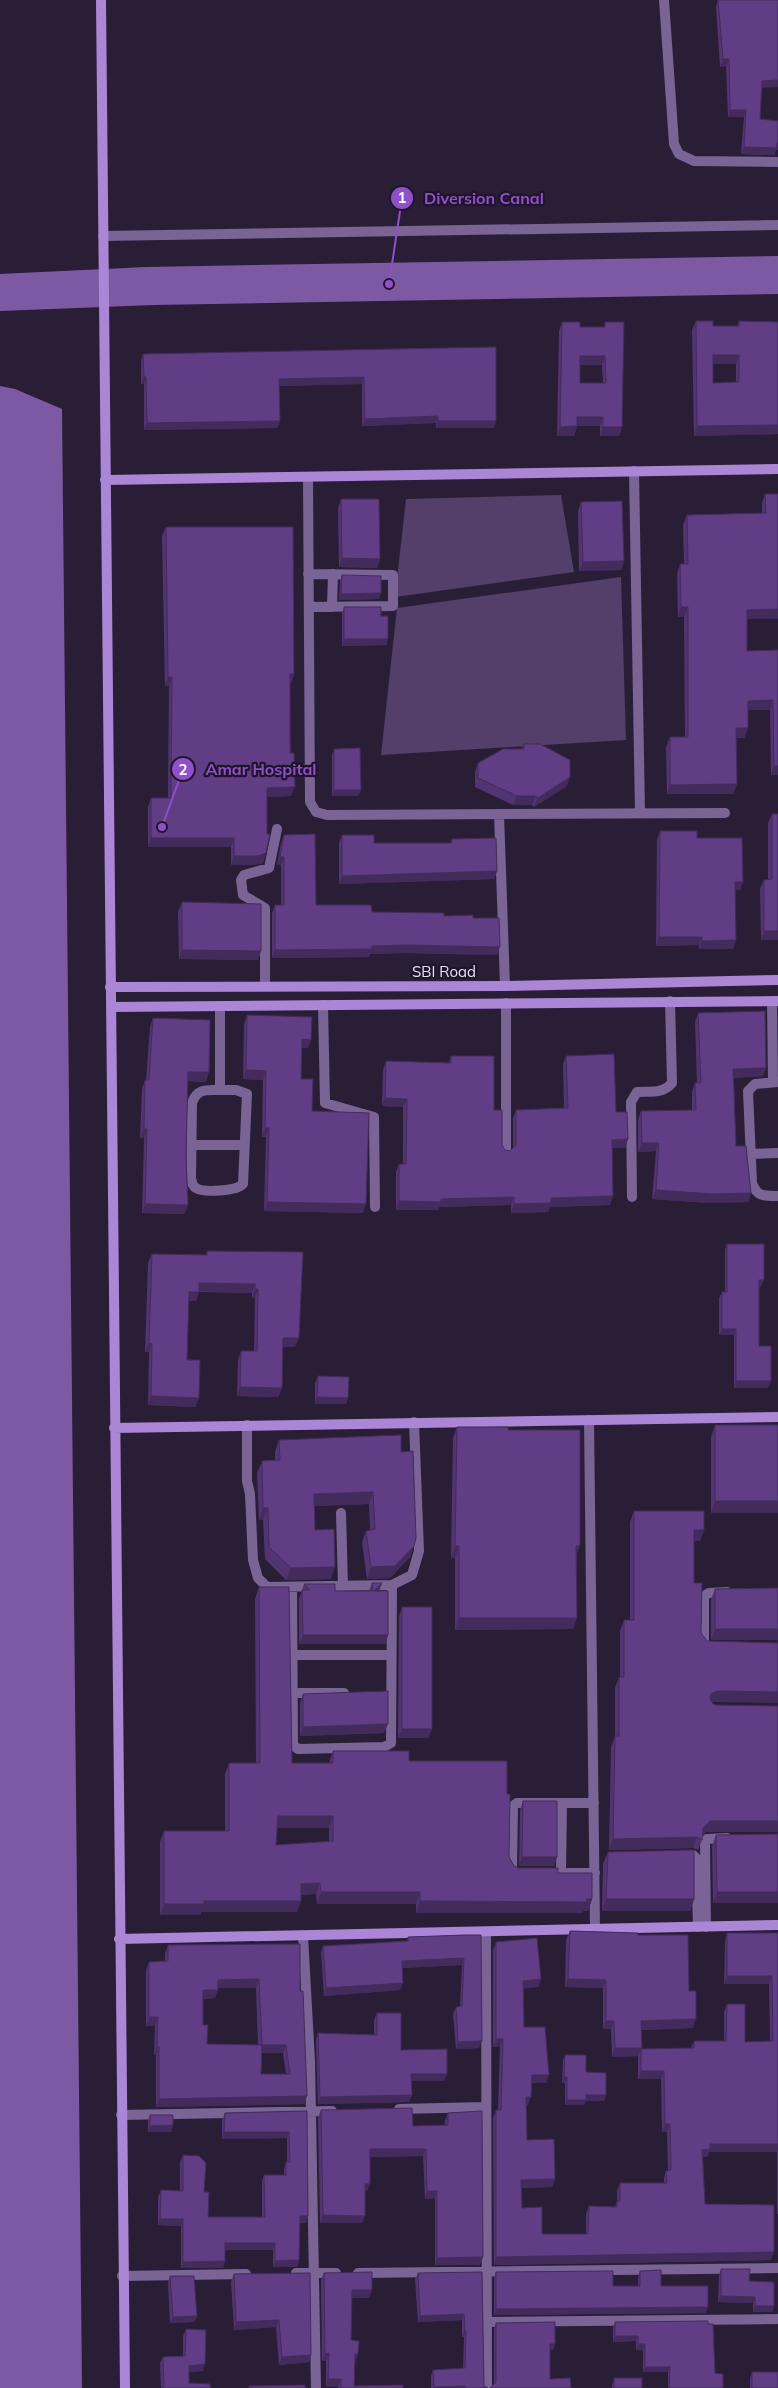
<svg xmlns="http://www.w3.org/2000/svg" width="778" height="2388" font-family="Mulish,sans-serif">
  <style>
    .green { fill: #533f6a }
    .water { fill: #7d59a3 }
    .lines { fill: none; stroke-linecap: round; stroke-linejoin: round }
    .street { stroke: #7a6395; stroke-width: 10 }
    .secondary { stroke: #ac86d6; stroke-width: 10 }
    .wall { fill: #533472; fill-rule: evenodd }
    .shaded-wall { fill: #432b5c }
    .building { fill: #603d84; stroke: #432b5c; fill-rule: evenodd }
    .labels { text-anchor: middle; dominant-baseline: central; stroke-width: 4.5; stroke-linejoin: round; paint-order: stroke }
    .street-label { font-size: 15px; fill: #e6dff0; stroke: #20152d }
    .leader { fill: none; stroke: #9050c9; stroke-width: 2 }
    .callout-dot { fill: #9050c9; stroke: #20152d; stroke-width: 2 }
    .mark-label { font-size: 15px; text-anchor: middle; font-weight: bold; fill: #fff }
    .callout-label { font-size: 16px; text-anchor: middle; font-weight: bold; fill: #9050c9; stroke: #20152d; stroke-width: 4.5; stroke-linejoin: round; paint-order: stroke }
  </style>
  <rect width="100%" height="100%" fill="#2a1e37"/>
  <path class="green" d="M561 495 574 572 395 597 406 499Z
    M621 577 626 740 381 755 397 608Z"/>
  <path class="water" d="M778 256V294L154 305 0 311V274L146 267Z
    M0 386 15 389 62 409 82 2388H0Z"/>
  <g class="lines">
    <path class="street" d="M664 0 674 144 679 154 694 161 778 162
      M103 236 778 225
      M634 471 640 813
      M308 478 310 802 316 812 327 815 725 813
      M308 574 393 575V606L309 607
      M332 607 333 574
      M499 814 505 986
      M265 986V908L243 895 241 880 244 875 269 868 277 829
      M772 1001 773 1082
      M506 1003V1153
      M323 1005 325 1103 374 1117 375 1207
      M778 1082 755 1084 748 1091 752 1183C757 1197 764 1196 778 1196
      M220 1090C207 1090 197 1088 192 1103L191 1178C192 1182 192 1186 196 1188 203 1193 237 1191 243 1184L247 1094 236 1090H220V1006
      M192 1145H244
      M750 1154 778 1153
      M632 1197 631 1102 637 1092C650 1091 663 1094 672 1083L670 1001
      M589 1420 595 1930
      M247 1425V1481L250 1494 253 1560 258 1578 267 1587 392 1585 412 1575 419 1551 414 1422
      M341 1513 343 1586
      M292 1587 293 1745 298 1749 384 1747 391 1743 392 1585
      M710 1647 704 1644V1596L709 1593 727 1592
      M292 1655H390
      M292 1693H344
      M680 1855H693L696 1858 698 1927
      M516 1873 512 1869 513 1806 517 1803H594
      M561 1873 562 1803
      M568 1873H595
      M706 1927 705 1842 707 1839 727 1838
      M486 1933 487 2388
      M303 1936 310 2061 316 2388
      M399 2109 485 2107
      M121 2115 332 2111
      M296 2273H336
      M358 2273 778 2268
      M122 2276 246 2274
      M486 2322 778 2319"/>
    <path class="secondary" d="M101 0 125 2388
      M105 480 778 469
      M110 987 505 986 778 980
      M111 1007 778 1001
      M114 1428 778 1417
      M119 1939 778 1925"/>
  </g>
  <path class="wall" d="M718 0 761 88 760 119 778 121V150H776L774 155 741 154 744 117H728L726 66 720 67 716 7Z
    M696 321 713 326H737L739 321 778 434 694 436 692 330ZM713 364H736V383H713Z
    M562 322 580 327H604L605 322 622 427 619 436H600V426H577L574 436H557L559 331ZM580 365H602L603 383H580Z
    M496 347 494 428H436V423L362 426V384L279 386 280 421 277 428 144 430V384H141V361L143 354Z
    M765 494 778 619H747V651L778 650V775H771L770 710H748V728L744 738H736L737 784 733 794H667L666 747 670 737H685L684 617H678L677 574 680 564H684L683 525 687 515 762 513V503Z
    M341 499 380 559 377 568 339 567 338 509Z
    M581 502 624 561 621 570 579 571 578 511Z
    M166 527 294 674 291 683H290L291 796 267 797 263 863 254 865H231V847H148V807L151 798H168L169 686H165L162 536Z
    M342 575 379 599 339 600 340 581Z
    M344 607 381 616 388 639 386 645 342 646V613Z
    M524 744 567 786 534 807 532 805H513L475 787V772L478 763 522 749Z
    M334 749 361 790 358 796H332V755Z
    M772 814H778V940H761L760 889 764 880H768V823Z
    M660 831 697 838 743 882 740 890H735L733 949H699V945L656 946 657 840Z
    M284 835 316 905 372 912 444 916 473 918 497 955 404 953 370 954 369 957 272 958V913L275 905H281V865H277L281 843Z
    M342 835 374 843H450L452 839 497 871 494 879 339 884V843Z
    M182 902 258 960 179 959 178 912Z
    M698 1013 763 1076 734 1078 736 1146 751 1193 748 1202 709 1203 652 1199 656 1151 638 1152V1120L641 1111 692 1110V1092L695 1083H697L695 1022Z
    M247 1015 308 1048H302L301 1079 312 1111 363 1213 264 1211 266 1137H262L263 1080 243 1079 244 1024Z
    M153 1018 206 1082 188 1081 186 1155 188 1205 184 1214 142 1213 144 1138H140L142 1089 145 1080H146L150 1027Z
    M451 1056 494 1110 502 1145 505 1150 510 1151 513 1148V1118L516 1110 564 1108 563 1064 566 1056 616 1112 628 1139 625 1148H612L610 1205 550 1207 548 1212 511 1213V1205L439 1207 438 1210H396V1172L399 1164H403V1107L382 1106 383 1070 386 1061 449 1063Z
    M727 1244 761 1287H759V1346L771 1381 768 1388H734V1335H719V1298L722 1292H725V1250Z
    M207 1251 303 1252 295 1347H283L282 1388 278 1397 237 1396 238 1360 241 1351H254L255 1298H252V1293L199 1292 196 1301H188L187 1360 199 1398 195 1407 148 1405 149 1352H145L148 1263 152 1254 206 1255Z
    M318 1376 348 1398 346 1404H315V1383Z
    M715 1425 778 1513H711V1437Z
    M457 1427 508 1430 577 1555 573 1629 455 1630V1558H451L453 1438Z
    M279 1440 401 1452 414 1546 410 1557 390 1578 367 1579 362 1542 366 1531 370 1530 369 1504 315 1506V1530L331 1579 286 1580 265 1559 263 1519 259 1520 257 1473 262 1461 275 1460V1452Z
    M634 1511 704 1530 700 1541H694V1583L701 1633 713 1702H712L706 1832 702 1836V1840L698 1850 693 1848 609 1850 611 1747 615 1736V1688L619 1677H620V1631L624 1620H630V1522Z
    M372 1583H382L379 1591 388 1635 385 1644H299V1599L304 1584 335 1591H369Z
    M259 1587 292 1763H329L333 1751 409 1761 507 1794 509 1857 514 1866 519 1868 558 1873 592 1899 588 1911H583V1913H416V1904H317L316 1894 301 1895 297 1912H201L200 1915H160V1842L164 1831H225V1774L229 1763H256L255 1599ZM277 1828H329V1842L276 1845Z
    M715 1589 778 1640H711V1600Z
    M402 1607 432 1729 428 1738H398L399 1617Z
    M303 1694 384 1733 300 1736V1703Z
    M523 1801 557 1857 554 1866H519L520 1810Z
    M778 1834V1903H713L712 1846 716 1835Z
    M608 1852 694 1899 690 1911H602L603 1864Z
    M570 1931 638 1935 689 1991 693 2028 641 2030V2049L691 2048 694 2041H724V2012L727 2004 745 2042 770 2041 769 1984H724L725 1941 727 1933H778V2214H777V2152H709L707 2157H703L705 2204 771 2260 494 2265 493 2118 496 2110H498L500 2046 493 2047V1950L496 1942 541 1979 538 1987 523 1988 524 2027 546 2083H531L528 2105H526L527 2140 555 2179 552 2187 521 2188 522 2208 542 2234H586V2214L589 2206 615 2207 617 2201V2191L620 2183H664V2178L666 2171H668L667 2132H662L661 2079H638V2056L612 2057 611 2029H603V1988L565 1987 566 1940Z
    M465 1935 479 2048 456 2049 453 2014 456 2007H460L462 1965 402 1968 400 1990 324 1996 321 1953 323 1946 407 1941 408 1937Z
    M168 1945 300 1991 307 2096 304 2104 156 2107V2055H154L155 2026H146V1970L149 1962H165V1954ZM218 1988H256L258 2045 207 2044 203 2025V1999L215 1998ZM262 2053H283L286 2074H261Z
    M377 2013 401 2050 447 2074 444 2081H412V2095L409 2102 318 2104 316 2040 318 2033 374 2035V2020Z
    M565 2055 586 2072 606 2095 604 2101H586L584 2105H565V2083H562L563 2060Z
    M321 2110 413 2126 445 2125V2121L448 2113 480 2265H435V2198L425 2199 423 2156 370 2157 367 2191H365L362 2223H320L318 2118Z
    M307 2111 306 2223H300L299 2260 297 2267H273V2250H225V2261L223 2268H181V2226L158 2225V2197L161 2190 180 2191V2162L183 2155 204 2192 208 2217H262V2181L264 2175H284V2169L286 2162H287V2138L222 2139V2120L225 2113Z
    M150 2115 173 2125 171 2132H148V2121Z
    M721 2269 749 2281 774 2306 772 2312H753V2303L718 2302 719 2276Z
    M640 2271 661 2286 706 2313 494 2315V2278L496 2272 613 2286H638V2277Z
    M482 2272 484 2386 488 2388H431V2376L433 2370 463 2368 464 2337H462V2320L418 2322 415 2279 418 2273Z
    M310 2273 309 2362 279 2365 276 2327 234 2330 231 2282 234 2274Z
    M324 2273 372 2290 369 2298H352L351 2340 358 2354 355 2362 354 2386 403 2388H338V2387H326V2361H322L321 2280Z
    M170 2276 197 2316 194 2322 170 2323 168 2282Z
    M615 2322 708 2324 715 2373 723 2388H668V2372H643V2350H636V2341L613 2342V2328Z
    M496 2323 555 2344 553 2350H550V2379L494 2385V2329Z
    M186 2329 203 2371 189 2372V2383L210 2388H161L160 2363 163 2357 183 2356V2336Z
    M752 2372 778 2388H750V2378Z
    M614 2378 642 2388H612V2385Z"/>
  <path class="shaded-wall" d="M723 59H729L726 66 720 67Z
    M778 80V87L759 88 762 81Z
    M730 110H746L744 117H728Z
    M777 143H778V150H776L774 155 741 154 744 147Z
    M713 355H739L736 364H710Z
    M580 356H605L602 365H576Z
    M144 377H146L144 384H141Z
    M364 377 362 384 277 386 279 379Z
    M438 416 436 423 362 426 365 419Z
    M577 417H603L600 426H574Z
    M280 421 277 428 144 430 147 423Z
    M438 421H496L494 428H436Z
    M778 425V434L694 436 697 426Z
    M577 426 574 436H557L560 427Z
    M603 427H622L619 436H600Z
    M342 558 380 559 377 568 339 567Z
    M624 561 621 570 579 571 583 562Z
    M381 593 379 599 339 600 341 594Z
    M681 607H688L684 617H678Z
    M778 609V619H743L747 610Z
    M344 639H388L386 645 342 646Z
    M290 674H294L291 683H286Z
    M168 677H172L169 686H165Z
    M773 700 770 710H744L748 701Z
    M736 728H748L744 738H733Z
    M774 766H778V775H771Z
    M570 777 567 786 534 807 538 798Z
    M737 784 733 794H667L670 785Z
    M295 787 291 796 263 797 267 788Z
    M334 790H361L358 796H332Z
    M517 796H535L532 805H513Z
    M151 838H234L231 847H148Z
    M266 853 263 863 254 865H231L234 856Z
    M280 857H284L281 865H277Z
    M497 871 494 879 339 884 342 876Z
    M735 882H743L740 890H732Z
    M764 931H778V940H761Z
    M659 937H702L699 945 656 946Z
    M736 940 733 949H699L702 941Z
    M407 945 500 947 497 955 404 953 370 954 369 957 272 958 275 950Z
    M182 950 261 951 258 960 179 959Z
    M302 1039 311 1040 308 1048H299Z
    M766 1068 763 1076 730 1078 733 1069Z
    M246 1070 266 1071 263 1080 243 1079Z
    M188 1072H209L206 1082 185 1081Z
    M385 1098 407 1099 403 1107 382 1106Z
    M265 1128H269L266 1137H262Z
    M144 1129H147L144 1138H140Z
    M628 1139 625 1148H609L612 1140Z
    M642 1143H659L656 1151 638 1152Z
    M656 1190 751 1193 748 1202 709 1203 652 1199Z
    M613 1196 610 1205 550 1207 548 1212 511 1213 514 1204 551 1198Z
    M514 1197 511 1205 439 1207 438 1210H396L399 1201 441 1199Z
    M267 1202 366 1204 363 1213 264 1211Z
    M145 1204 188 1205 184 1214 142 1213Z
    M759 1280H764L761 1287H757Z
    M199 1283 255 1284 252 1293 196 1291Z
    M255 1289H258L255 1298H252Z
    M189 1292H199L196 1301H185Z
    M722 1329H736L734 1335H719Z
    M283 1338H299L295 1347H280Z
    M149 1343 152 1344 149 1352H145Z
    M736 1381H771L768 1388H734Z
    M240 1387 282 1388 278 1397 237 1396Z
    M151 1396 199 1398 195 1407 148 1405Z
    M317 1397 348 1398 346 1404H315Z
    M373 1492 369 1504 310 1506 314 1494Z
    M715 1501H778V1513H711Z
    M263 1508H268L263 1519 259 1520Z
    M694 1530H704L700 1541H690Z
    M414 1546 410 1557 390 1578 367 1579 371 1567Z
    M455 1546H459L455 1558H451Z
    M576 1546H580L576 1557Z
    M335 1567 331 1579 286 1580 291 1568Z
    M382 1583 378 1592 374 1591Z
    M459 1618H577L573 1629 455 1630Z
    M715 1629H778V1640H711Z
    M303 1635H388L385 1644H299Z
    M717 1691 778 1692V1703L713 1702 707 1705 711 1694Z
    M388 1724 384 1733 300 1736 303 1727Z
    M402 1729H432L428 1738H398Z
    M278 1816H333L329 1828H274Z
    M710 1821H778V1832H706L699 1839 703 1828Z
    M697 1837 693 1848 609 1850 613 1839Z
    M522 1857H557L554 1866H519Z
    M320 1883 316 1894 297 1895 301 1884Z
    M321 1892H420L416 1904H317Z
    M717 1892H778V1903H713Z
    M592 1899 588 1911H583V1913H416L420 1901Z
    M606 1899H694L690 1911H602Z
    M204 1901H301L297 1912H201L200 1915H160L164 1904Z
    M464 1958 462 1965 400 1968 402 1961Z
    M727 1976H772L769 1984H724Z
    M259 1979 256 1988H215L218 1980Z
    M541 1979 538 1987 520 1989 523 1981Z
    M568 1979 606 1980 603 1988 565 1987Z
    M403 1983 400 1990 324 1996 326 1988Z
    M203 1990H218L215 1998 200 1999Z
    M149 2017H158L155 2026H146Z
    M696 2019 693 2028 638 2030 641 2021Z
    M606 2021H614L611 2029H603Z
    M496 2039H503L500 2046 493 2047Z
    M482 2041 479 2048 456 2049 458 2042Z
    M262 2045H286L283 2053H259Z
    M157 2047H159L156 2055H154Z
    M615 2048H642L638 2056 612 2057Z
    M641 2071H664L661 2079H638Z
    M411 2074H447L444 2081H409Z
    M532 2075H549L546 2083H529Z
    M564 2077H567L565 2083H562Z
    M412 2095 409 2102 318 2104 320 2097Z
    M586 2095H606L604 2101H586L584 2105H565L567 2100Z
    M307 2096 304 2104 156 2107 159 2099Z
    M526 2097H531L528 2105H523Z
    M665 2124H670L667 2132H662Z
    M173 2125 171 2132H148L150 2126Z
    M224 2132H289L287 2138 222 2139Z
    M710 2144H778V2149L777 2152H709L707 2157H699L702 2150Z
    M370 2149H426L423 2156 367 2157Z
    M555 2179 552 2187 518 2188 521 2180Z
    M365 2184H370L367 2191H362Z
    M427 2191H437L435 2198 425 2199Z
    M323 2215 365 2216 362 2223H320Z
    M300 2216H308L306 2223H298Z
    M160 2219H183L181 2226 158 2225Z
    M225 2243H275L273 2250H223Z
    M774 2252 771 2260 494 2265 496 2257Z
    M483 2257 480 2265H435L437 2258Z
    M299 2260 297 2267H273L275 2261Z
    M225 2261 223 2268H181L183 2262Z
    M352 2290H372L369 2298H349Z
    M721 2296 755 2297 753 2303 718 2302Z
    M755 2306H774L772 2312H753Z
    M708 2307 706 2313 494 2315 496 2309Z
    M464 2314 462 2320 418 2322 420 2316Z
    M197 2316 194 2322 170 2323 173 2317Z
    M279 2320 276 2327 234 2330 236 2322Z
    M465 2331H466L464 2337H462Z
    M615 2336H638L636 2341 613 2342Z
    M550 2344H555L553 2350H547Z
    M638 2344H645L643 2350H636Z
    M329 2353 326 2361H322L325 2354Z
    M355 2354H358L355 2362H352Z
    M311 2355 309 2362 279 2365 282 2357Z
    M205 2364 203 2371 187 2372 189 2366Z
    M645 2367H670L668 2372H643Z
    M328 2379H341L338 2387H326Z
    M465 2386 464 2388H433L434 2387Z"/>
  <path class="building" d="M718 0H778V80L762 81 760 119 778 121V143H777V148L744 147 746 110H730L729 59H723Z
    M696 321H713V326H739V321L778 322V425L697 426ZM713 355H739V382L713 383Z
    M562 322H580V327H605V322H624L622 427H603V417H577V426L560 427ZM580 356H605L606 383H580Z
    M496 347V421H438V416L365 419 364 377 279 379 280 421 147 423 146 377H144L143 354Z
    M765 494H778V609L747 610V651L778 650V766H774L773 700 748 701V728H736L737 784 670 785V737H688V607H681L680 564H688L687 515 766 513Z
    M341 499H379L380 559 342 558Z
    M622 501 624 561 583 562 581 502Z
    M166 527H293L294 674H290V753H294L295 787 267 788V834H270L266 853 258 856H234V838H151V798H171L172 677H168Z
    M342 575 381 576V593L341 594Z
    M344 607H381V616H388V639H344Z
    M524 744H540L570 760V777L538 798 535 796H517L478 778V763L503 749H524Z
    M360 748 361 790H334V749Z
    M772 814H778V931H764V880L772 879Z
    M660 831H697V838H742L743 882H735L736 940 702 941V937H659Z
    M315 834 316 905H371L372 912 444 913V916L473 915V918H499L500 947 407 945 372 946V949L275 950V905H284V857H280L284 835Z
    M342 835H374V843H452V839L496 838 497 871 342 876Z
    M182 902 261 904V951L182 950Z
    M765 1011 766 1068 733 1069 736 1146H746L751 1193 712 1194 656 1190 659 1143H642L641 1111 696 1110 695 1083H701L698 1013Z
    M247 1015 312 1017 311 1040 302 1039 301 1079H313L312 1111 369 1113 366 1204 267 1202 269 1128H265L266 1071 246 1070Z
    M153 1018 210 1020 209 1072H188L186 1155 188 1205 145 1204 147 1129H144L145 1080H149Z
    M614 1054 616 1112H627L628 1139 612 1140 613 1196 551 1198V1203L514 1204V1197L441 1199V1202L399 1201V1164H406L407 1099 385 1098 386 1061 451 1063V1056H494V1110H502V1145L505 1150 510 1151 516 1145V1110L568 1108 566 1056Z
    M727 1244H764V1280H759V1346H771V1381H736V1329H722V1292H727Z
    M207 1251 303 1252 299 1338H283L282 1388 240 1387 241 1351H257L258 1289H255V1284L199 1283V1292H189L187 1360H200L199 1398 151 1396 152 1344 149 1343 152 1254 207 1255Z
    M318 1376 349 1377 348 1398 317 1397Z
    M715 1425H778V1501H715Z
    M457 1427H508V1430H580V1546H576L577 1618H459V1546H455Z
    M401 1435V1452L413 1451 416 1538 414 1546 395 1566 371 1567 366 1531 375 1529 373 1492 314 1494 315 1530 334 1529 335 1567 291 1568 269 1547 268 1508H263L262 1461 280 1460 279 1440Z
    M634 1511H704V1530H694V1583H702L701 1633 707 1641 778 1643V1692L717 1691 711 1694 710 1698 713 1704 717 1705 778 1706V1821H710L703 1828 702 1840 697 1837 613 1839 615 1736H619V1677H624V1620H634Z
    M372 1583H382L374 1591H388V1635H303L302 1590H310L304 1584H335V1591H373Z
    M259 1587H289L292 1763H333V1751H409V1761H507V1794H510L509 1857 514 1866 519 1868H558V1873H592V1899H587V1902L420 1901V1892H321L320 1883 301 1884V1901H204V1904H164V1831H229V1763H260ZM278 1816H333V1841L276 1845Z
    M778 1588V1629H715V1589Z
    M402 1607H432V1729H402Z
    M388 1691V1724L303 1727V1694Z
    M523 1801H557V1857H522Z
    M778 1834V1892H717L716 1835Z
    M694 1850V1899H606L608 1852Z
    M570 1931 638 1933V1935H688L689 1991H696V2019L641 2021 642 2048H615L614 2021H606V1980L568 1979Z
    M727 1933H778V2144H710V2149L702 2150 705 2204 774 2205V2252L496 2257V2110H501L503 2039H496V1942L537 1938 541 1979 523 1981 524 2027H545L549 2075H532L531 2097H526L527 2140 554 2139 555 2179 521 2180 522 2208 542 2207V2234H588L589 2206 617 2207V2201H620V2183H667L666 2171 671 2170 670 2124H665L664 2071H641V2049L694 2048V2041H726L727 2004H745V2042L773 2041 772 1976H727Z
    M465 1935H481L482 2041 458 2042 456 2007 462 2006 464 1958 402 1961 403 1983 326 1988 323 1946 408 1941V1937Z
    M300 1944V1991H303L307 2096 159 2099V2047H157L158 2017H149V1962L168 1961V1945ZM259 1979 262 2045H286L290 2074H261L262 2045 207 2044 208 2025H203V1990H218V1980Z
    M377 2013H401V2050L447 2049V2074H411L412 2095 320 2097 318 2033 377 2035Z
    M565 2055H586V2072L606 2073V2095H586V2100H567V2077H564Z
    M412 2108 413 2126 448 2125V2113L482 2111 483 2257 437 2258V2191H427L426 2149H370V2184H365V2216L323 2215 321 2110Z
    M307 2111 308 2216H300L299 2260 275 2261V2243H225V2261L183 2262V2219H160L161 2190 183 2191V2155L199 2156 206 2163 204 2192H209L208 2217H265L264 2175H286V2162H290L289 2132H224L225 2113Z
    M150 2115H173V2125L150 2126Z
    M721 2269H750L749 2281 774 2282V2306H755V2297L721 2296Z
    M661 2270V2286H708V2307L496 2309V2272L613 2271V2286H640V2271Z
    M372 2272V2290H352L351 2340 359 2341 358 2354H355L354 2386 403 2385V2388H341V2379H328L329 2353 325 2354 324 2273Z
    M482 2272 484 2386 488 2388H465V2386L434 2387 433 2370 465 2368 466 2331H465L464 2314 420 2316 418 2273Z
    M310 2273 311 2355 282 2357 279 2320 236 2322 234 2274Z
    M170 2276H194L197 2316 173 2317Z
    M708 2321V2324H713L715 2373 723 2374V2388H669L670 2367H645V2344H638V2336H615V2322Z
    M555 2322V2344H550V2379L570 2378 571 2388H490L496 2382V2323Z
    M186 2329 206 2330 205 2364 189 2366V2383L210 2384V2388H162V2386H164L163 2357 185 2356Z
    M752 2372H778V2388H752Z
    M614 2378H642V2388H614Z
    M305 2385V2388H249V2386Z"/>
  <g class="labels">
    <g class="street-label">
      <text x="444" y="971">SBI Road</text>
    </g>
  </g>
  <path class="leader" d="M389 284L402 198M162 827L183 769"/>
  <g class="callout-dot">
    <circle cx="389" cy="284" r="5"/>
    <circle cx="162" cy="827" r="5"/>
    <circle cx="402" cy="198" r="12"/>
    <circle cx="183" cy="769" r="12"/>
  </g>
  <g class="mark-label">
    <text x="402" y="203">1</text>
    <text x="183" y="775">2</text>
  </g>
  <g class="callout-label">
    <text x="484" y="204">Diversion Canal</text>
    <text x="261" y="775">Amar Hospital</text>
  </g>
</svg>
